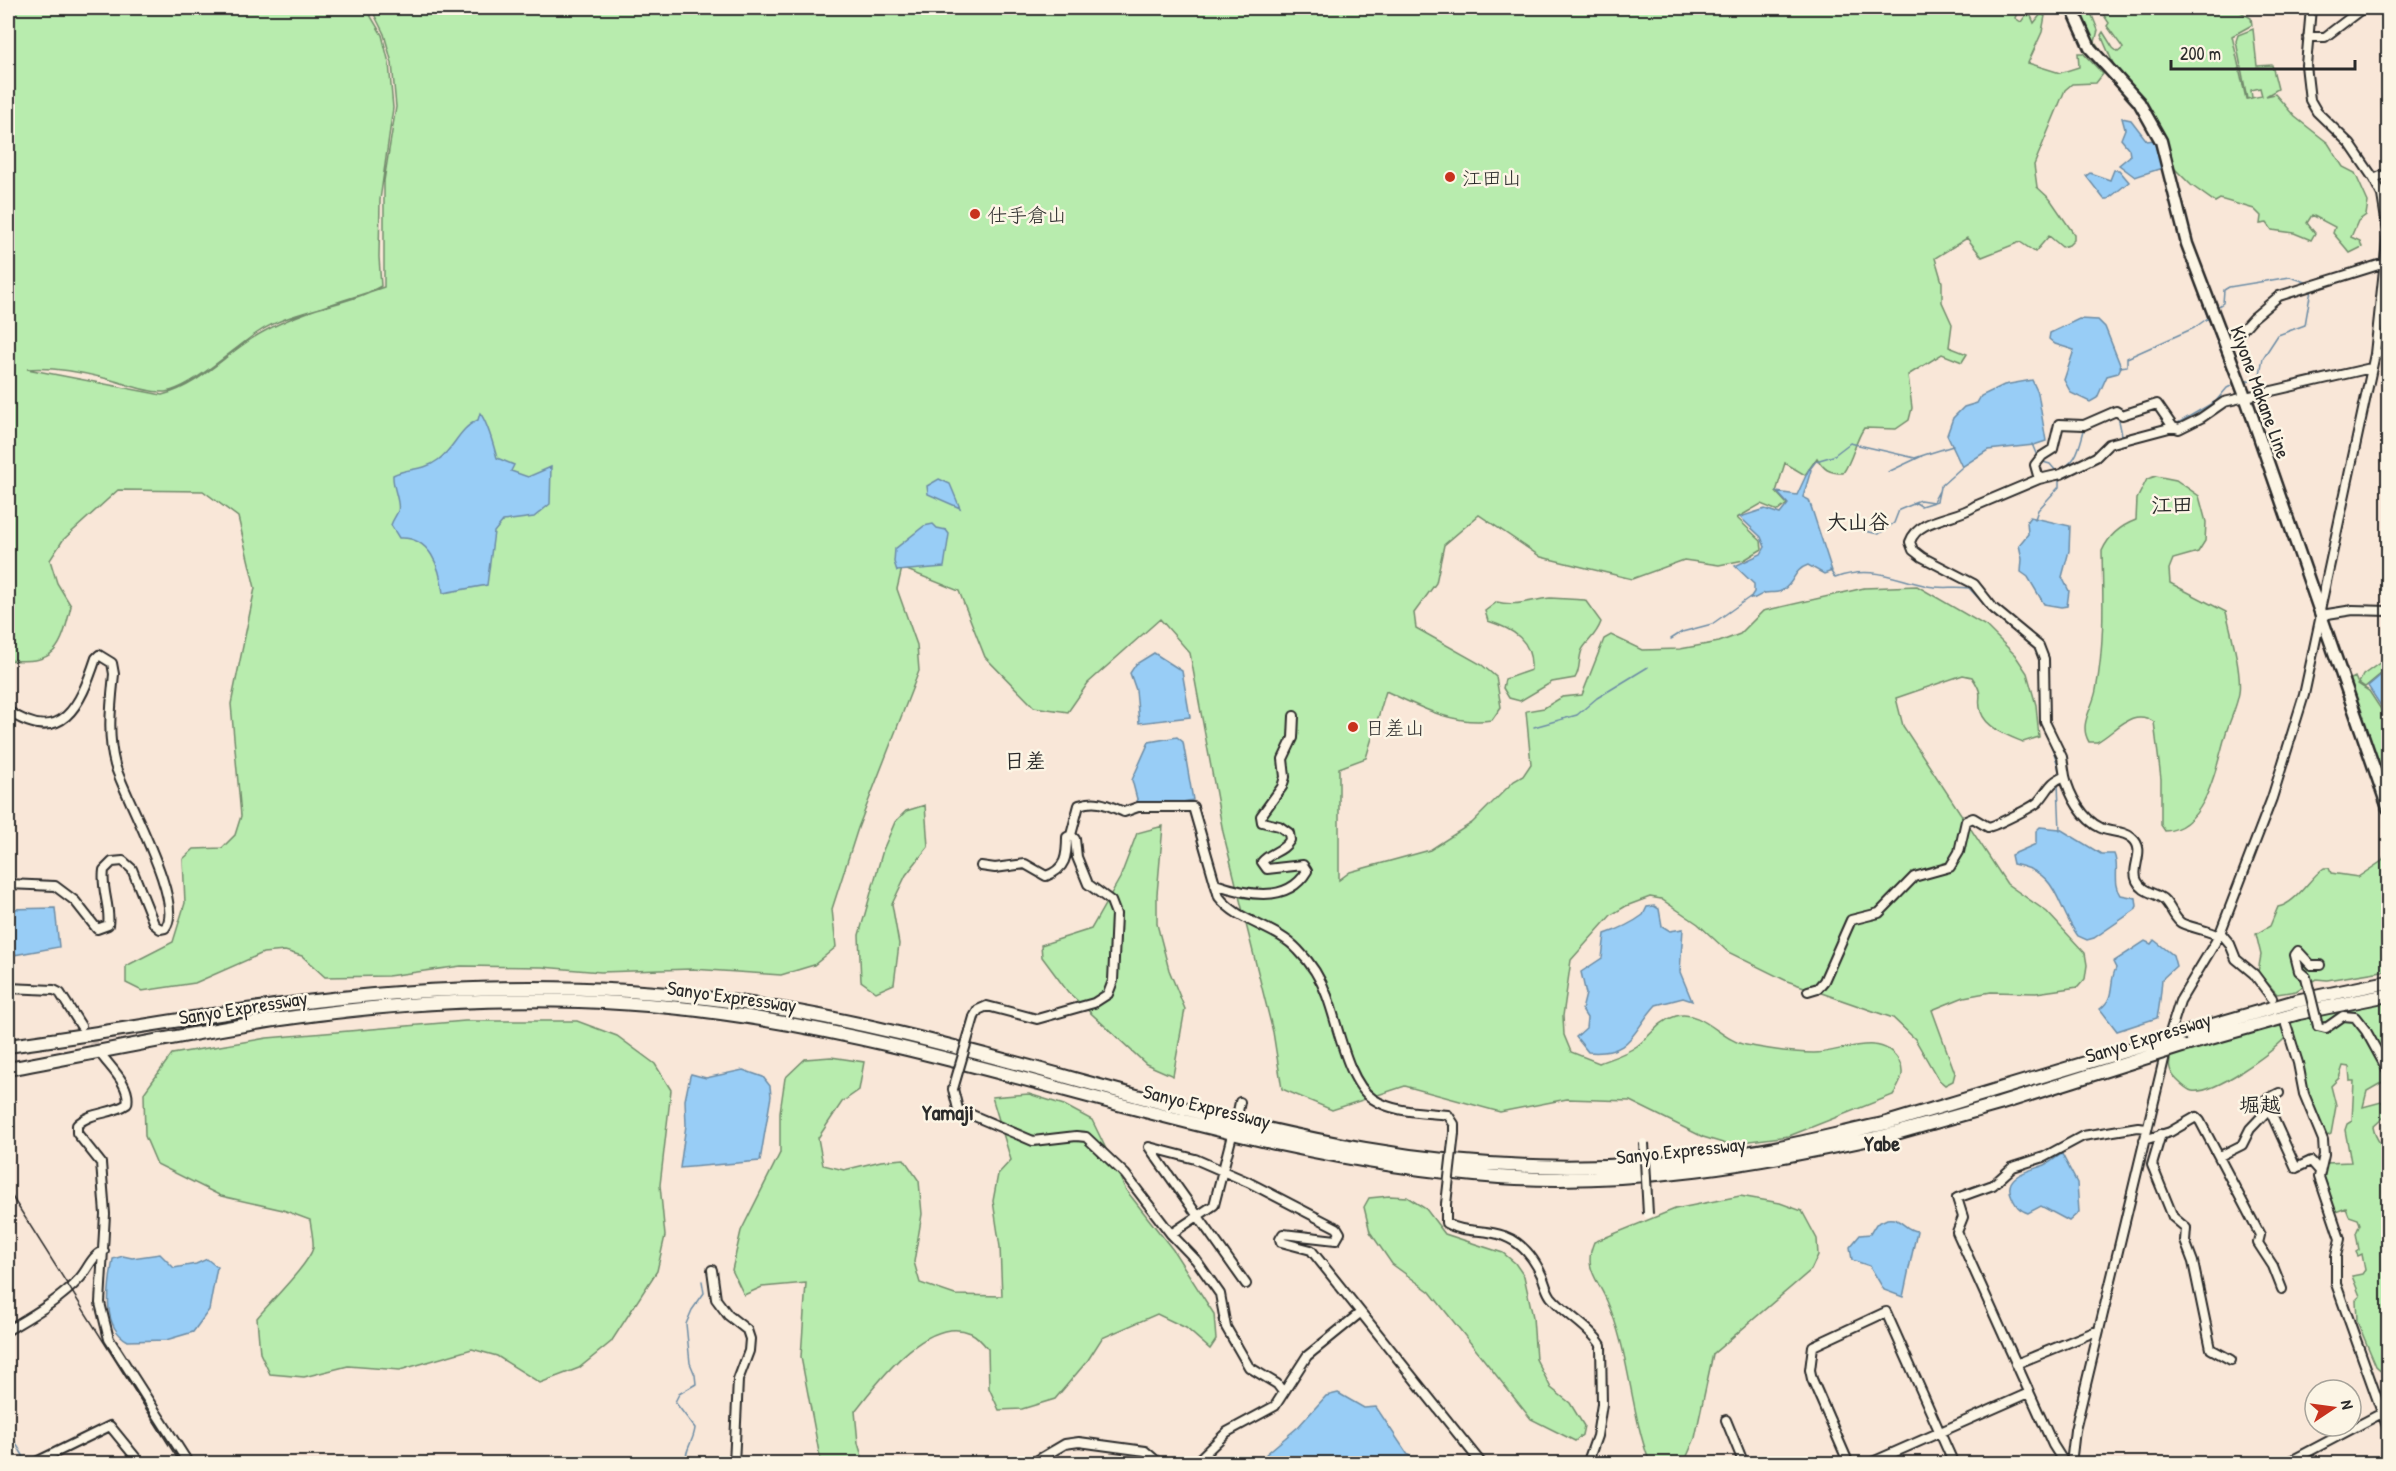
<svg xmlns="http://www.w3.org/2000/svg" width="2396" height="1471" font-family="'Patrick Hand','Klee One',sans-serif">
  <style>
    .green { fill: #b8ecae; stroke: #728c6c; stroke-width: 1.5 }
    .water { fill: #98cdf6; stroke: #6c8ca5; stroke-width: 1.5 }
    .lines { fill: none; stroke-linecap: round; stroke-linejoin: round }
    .stream { stroke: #6c8ca5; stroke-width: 1.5 }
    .minor-tunnel { stroke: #d0c1b5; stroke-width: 8; stroke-dasharray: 8 4; stroke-linecap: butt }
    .minor-casing { stroke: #2b2b2b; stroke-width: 12 }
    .major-casing { stroke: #2b2b2b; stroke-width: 15 }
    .highway-casing { stroke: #2b2b2b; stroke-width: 16 }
    .minor { stroke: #fcf5e5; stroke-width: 8 }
    .major { stroke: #fcf5e5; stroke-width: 10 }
    .highway { stroke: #fcf5e5; stroke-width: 12 }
    .rail { stroke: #2b2b2b; stroke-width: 1.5 }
    .minor-bridge-casing { stroke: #2b2b2b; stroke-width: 12; stroke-linecap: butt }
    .highway-bridge-casing { stroke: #2b2b2b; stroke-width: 16; stroke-linecap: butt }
    .minor-bridge { stroke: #fcf5e5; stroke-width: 8 }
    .highway-bridge { stroke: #fcf5e5; stroke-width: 12 }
    .poi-dot { fill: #c8321e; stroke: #fcf5e5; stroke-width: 2 }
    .labels { text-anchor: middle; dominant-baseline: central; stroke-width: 5; stroke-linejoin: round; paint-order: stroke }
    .poi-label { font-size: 20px; fill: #2b2b2b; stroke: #fcf5e5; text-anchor: start }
    .street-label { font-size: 20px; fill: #2b2b2b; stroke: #fcf5e5 }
    .neighbourhood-label { font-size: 21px; font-weight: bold; fill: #2b2b2b; stroke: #fcf5e5 }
    .quarter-label { font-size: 22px; font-weight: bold; fill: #2b2b2b; stroke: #fcf5e5 }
  </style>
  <rect width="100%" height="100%" fill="#f9e7d8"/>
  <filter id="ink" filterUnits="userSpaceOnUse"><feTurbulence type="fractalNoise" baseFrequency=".0167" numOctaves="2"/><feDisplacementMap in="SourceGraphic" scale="12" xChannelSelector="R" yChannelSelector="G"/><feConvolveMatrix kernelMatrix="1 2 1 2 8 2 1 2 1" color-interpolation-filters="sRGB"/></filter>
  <g filter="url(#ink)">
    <path class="green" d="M8 8H366L382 35 389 63 393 108 380 200 379 257 381 286C345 307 293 309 257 333 235 347 187 393 161 392 142 392 122 382 104 378 80 372 51 367 27 369L162 395C202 385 227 351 263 332 299 312 344 301 384 287V181L396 107 392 63 384 34 371 8H1985L2000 13 2004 8H2019L2015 18 2021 22 2026 15 2031 16 2034 23 2041 14 2045 16 2042 32 2028 63 2060 73 2079 67 2078 53H2083L2103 74 2096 83 2072 84 2065 90 2034 165 2037 187 2050 199 2074 234V240L2069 245 2062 247 2049 236 2035 252 2020 242 1982 257 1967 238 1935 258 1942 282V302L1952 324 1949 347 1967 354 1962 362 1942 354 1908 375 1912 408 1909 420 1896 429 1864 428C1854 443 1854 457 1843 473 1829 473 1824 470 1817 458L1805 475 1785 463 1776 492 1787 504 1778 511 1761 504 1737 518 1761 541 1762 549 1744 560 1719 565 1684 560 1632 579 1541 557 1479 515 1444 545 1436 583 1414 613 1416 628 1482 665 1496 677 1501 707 1492 720C1455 726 1419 707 1386 691L1366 758 1339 768V880L1350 872 1430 850 1472 823 1514 781 1523 776 1531 764 1526 711 1544 708 1562 697 1582 695 1604 639 1611 635 1642 650 1680 649 1719 642 1740 634 1763 611 1864 588 1917 586 1986 626 2015 655 2027 673 2036 705 2039 737 2023 742C2009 736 1986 728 1981 712 1976 695 1986 698 1972 677L1963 675 1896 698 1903 726 2007 884 2047 912 2085 953 2087 965 2085 979 2078 987 2036 993 1991 992 1964 997 1932 1010 1955 1073 1953 1081 1945 1085 1938 1079 1915 1039 1893 1018 1787 981 1728 952 1698 924 1661 899 1650 897 1626 906 1611 915 1571 960 1563 1016 1564 1035 1571 1052 1599 1063C1612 1058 1626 1054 1637 1046 1651 1036 1658 1021 1676 1016 1702 1009 1722 1041 1746 1045 1767 1049 1793 1053 1814 1053 1840 1053 1882 1030 1899 1061 1906 1073 1900 1084 1893 1095L1789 1136 1726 1144 1703 1137 1630 1101 1567 1099 1500 1112 1405 1086 1332 1110 1282 1089 1273 1032 1223 832 1190 653 1160 619 1088 683 1068 712 1034 707 985 657 959 591 902 568 897 589 917 645 919 671 858 828 832 909 836 947 814 965 781 975 692 969 601 972 542 967 461 966 388 976 325 977 302 956 285 951 263 953 195 983 142 991 126 983V966L173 942 185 903 183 859 194 849 222 848 235 835 241 816 231 704 255 588 238 517 203 491 118 490 63 540 50 560 57 583 71 606C61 649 56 665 8 660Z
      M2076 8H2089L2098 30 2095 42 2111 65 2087 35Z
      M2099 8H2234L2251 18 2252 25 2232 36 2246 99 2262 96 2260 88 2251 90 2252 98 2247 99 2236 41 2238 35 2253 29 2257 66 2272 65 2278 89 2266 96 2275 94 2295 117 2328 143 2343 167 2355 173 2368 202 2366 215 2358 221 2351 237 2360 241 2362 247 2350 253 2333 233 2335 227 2312 215 2307 223 2315 233 2311 240 2294 233 2272 230 2267 223 2260 224 2261 216 2254 209 2220 199 2215 202 2191 185 2174 168 2164 135 2155 117 2115 68 2101 35 2103 32 2113 48 2118 52 2123 48 2107 26 2109 23Z
      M2156 476 2176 480 2199 496 2206 522 2205 541 2198 552 2173 559 2169 569 2170 583 2226 612C2231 631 2242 674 2239 693 2237 706 2230 720 2226 733 2217 763 2207 829 2165 831L2161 825V779L2154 722C2132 706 2116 732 2097 742H2089C2078 724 2093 708 2096 690 2105 643 2103 598 2102 551 2109 535 2120 526 2136 520L2137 499 2147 479Z
      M1550 598 1585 600 1601 622C1596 636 1587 641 1582 650 1578 659 1581 669 1575 678L1552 682 1520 701 1509 698 1503 688 1505 679 1531 670C1533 640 1513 629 1488 621L1485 611 1497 602C1515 607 1530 600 1550 598Z
      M2388 657V668L2365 687 2359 683 2363 675Z
      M2355 677 2358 684 2369 691 2388 720V790L2349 680Z
      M925 805 928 847 906 875 892 904 899 944 894 984 876 992 861 981 859 935 883 850 895 822 906 811Z
      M1163 826 1157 894V924L1169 970 1185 1009 1173 1076 1146 1064 1068 992 1042 957 1041 945 1091 929 1120 878 1137 833Z
      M2388 849V970L2327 980 2316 979 2296 991 2277 994 2258 972 2261 955 2256 934 2270 926 2278 907C2296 904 2309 878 2324 868H2329L2331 873 2358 877 2382 861Z
      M2388 1000V1079L2367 1091 2363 1107 2385 1101 2388 1105 2385 1116 2373 1127C2377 1149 2391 1142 2384 1175L2388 1183V1377L2376 1366 2357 1321 2356 1300 2360 1296 2352 1276 2362 1274 2365 1270 2362 1254 2358 1256 2356 1252 2359 1250 2356 1233 2360 1224 2358 1219 2349 1216 2346 1208 2333 1213 2322 1179 2326 1163 2351 1162 2345 1130 2347 1124 2352 1121 2354 1081H2350L2349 1067 2343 1066 2339 1078 2331 1086 2336 1106 2331 1134 2327 1136 2324 1135 2307 1090 2290 1024 2282 1027 2286 1037C2271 1053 2214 1095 2192 1091 2187 1090 2181 1084 2177 1080 2169 1072 2168 1065 2171 1054L2305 1017Z
      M465 1021H577L617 1036 655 1064 671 1090 660 1185 665 1236 657 1271 611 1342 579 1368 540 1383 497 1356 472 1349 400 1370 348 1366 304 1377 270 1374 260 1353 257 1318C269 1303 309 1264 313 1248 314 1241 311 1228 310 1220L283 1210 221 1196 157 1164 145 1136 144 1093 172 1054 267 1038Z
      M831 1057 864 1062 859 1090 842 1102 818 1138 823 1165 844 1170 881 1161 904 1159 919 1181 922 1214 914 1262 920 1283 955 1295 1002 1296 1000 1247 993 1201 998 1174 1011 1160 992 1097 1029 1094 1064 1105 1092 1120 1126 1190 1173 1250 1214 1314 1216 1340 1210 1349 1186 1328 1157 1314 1102 1338 1088 1360 1055 1399 1022 1409 999 1410 989 1388 988 1349C984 1344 977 1336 971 1333 927 1314 878 1382 855 1411L858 1443 864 1463H821L801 1357 806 1283 762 1287 744 1295 732 1270 741 1231 780 1153V1112L785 1078 805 1059Z
      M1389 1196 1407 1197 1426 1209 1445 1234 1503 1253 1515 1263 1524 1276 1533 1317 1536 1359 1551 1388 1570 1403 1584 1426 1582 1435 1575 1441 1531 1419 1430 1292 1392 1264 1370 1232 1364 1207 1369 1198Z
      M1740 1196 1780 1203 1802 1211 1817 1239 1818 1255 1811 1270 1713 1354 1695 1438 1684 1463H1650C1630 1411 1630 1353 1607 1301 1597 1278 1583 1268 1594 1242L1675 1209Z"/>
    <path class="water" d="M2122 118 2131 120 2147 141 2154 140 2162 168 2135 177 2119 165 2130 156 2129 149 2121 139 2125 129Z
      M2114 170H2119L2129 182 2108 199H2104L2086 176 2090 173 2110 180Z
      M2079 319 2098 320 2105 327 2121 367 2118 373 2107 376 2097 398 2090 402 2071 393 2064 380 2074 350 2055 344 2049 339 2050 333Z
      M2032 380 2038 393 2046 441 2034 445 1988 450 1962 467 1947 435 1953 418 1964 407 1977 403 1981 396 2004 385Z
      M480 413C488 423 493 444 497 458L514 465 511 471 528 477 551 467 550 504 534 517 503 521 494 532 487 585 443 593C440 567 430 536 399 538L391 525C393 519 396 516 398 511 401 503 392 487 393 475 408 467 422 472 438 460 454 449 459 428 478 420Z
      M1809 469 1811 470 1803 497 1809 500 1832 571 1824 574 1808 565C1793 570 1795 582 1784 589 1777 595 1772 591 1765 593 1761 594 1757 598 1752 599L1750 598 1754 592V584L1735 566 1761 554 1765 547 1761 537 1740 517 1765 509 1780 514 1788 504 1777 492 1797 495Z
      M939 479 950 484 960 508 928 494 927 486Z
      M2030 517 2070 526 2069 551 2062 577 2069 591 2067 606 2061 607 2044 604 2028 577 2021 572 2022 559 2019 545 2028 534 2027 521Z
      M933 524 937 528 946 530 949 534 944 567 897 571 894 562 895 549 924 526Z
      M1154 653 1182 671 1190 717 1139 723 1136 690 1130 673 1136 664Z
      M2388 669V717L2368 686Z
      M1177 737 1183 742 1193 800 1172 804 1138 803 1132 780 1149 742Z
      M2040 827 2060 829 2101 854H2114C2120 867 2112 883 2121 895L2136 898 2137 906 2135 910 2094 938 2087 940 2078 936C2054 903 2061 873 2013 864L2011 855 2036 844V831Z
      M1654 906 1659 909 1662 926 1670 931 1683 929 1680 972 1692 1001 1683 998 1656 1005C1632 1031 1632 1056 1588 1052L1576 1037 1586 1028 1587 1018 1582 1010 1586 994 1581 972 1602 958 1605 934C1620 929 1631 924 1643 915L1647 907Z
      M55 908 59 947 8 956V909Z
      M2154 940 2173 955 2176 966 2162 979C2161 993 2160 1004 2157 1018L2117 1031 2100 1009C2116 997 2108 984 2116 968L2113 962 2145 941 2151 944Z
      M743 1070 763 1077 770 1086 771 1096 760 1161 680 1168 686 1125 685 1100 690 1076 691 1074 706 1078Z
      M2062 1154 2077 1183 2079 1212 2069 1221 2041 1206 2028 1213C2019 1210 2016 1206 2012 1197 2002 1176 2028 1171 2042 1166 2050 1164 2055 1157 2062 1154Z
      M1887 1219C1902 1217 1904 1230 1917 1231L1903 1297 1884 1290 1870 1266 1852 1260 1850 1247 1860 1235 1870 1234 1876 1224Z
      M160 1254 174 1268 196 1264 207 1259 217 1267 209 1310 193 1332 166 1340 128 1341C100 1326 109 1285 113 1259L123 1256 132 1258Z
      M1338 1393 1364 1408 1376 1407 1408 1455 1423 1463H1267L1265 1455 1298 1427 1326 1396Z"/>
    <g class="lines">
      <path class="stream" d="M2217 307 2223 303 2224 290 2229 287 2290 277 2309 283
        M2205 310 2234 385
        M2120 367 2127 366V358L2194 328 2208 318
        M2245 382 2260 375 2263 358 2278 335 2305 325 2311 290
        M2118 416 2122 435 2137 433
        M2178 423 2216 401 2227 388 2233 385
        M2032 444 2037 456
        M1927 454 1953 446
        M2043 462 2050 464 2056 471
        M1810 469 1816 461 1833 456 1850 443 1915 458 1927 454
        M2056 471C2078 464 2079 447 2085 427
        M1888 472 1922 456
        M1941 486 1961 468
        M1912 503 1920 500 1933 502 1939 491
        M2035 519 2038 510 2059 487V480
        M1855 529 1879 534 1894 523 1899 510 1916 503 1921 506 1937 501 1940 487
        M1830 570 1835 578C1871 565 1892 578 1927 586 1940 589 1955 586 1969 588L1993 614 2034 648 2039 658 2041 685
        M1671 639 1682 632 1712 624 1750 597
        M2041 699C2036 727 2056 745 2059 772
        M1534 727 1577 715 1597 698 1648 667
        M2058 784 2060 831
        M8 1430 28 1464
        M686 1464C684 1450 694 1441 695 1428L675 1402 679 1394 696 1384 695 1375 690 1363 686 1324 692 1310 704 1293 702 1281"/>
      <path class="minor-tunnel" d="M85 1032 101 1054"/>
      <g class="minor-casing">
        <path id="minor" d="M2311 8 2306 65 2310 100 2317 112 2350 144 2374 179 2382 195 2388 232 2375 354 2320 610
          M2308 37H2325L2363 8
          M2374 179 2388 173
          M2227 347 2253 318 2279 296 2385 263
          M2375 354 2388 353
          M2039 479 2061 474 2096 457 2109 444 2173 427
          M8 711C62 747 80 706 96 658L99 655 112 663 114 674C111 704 107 735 115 765 124 796 186 904 165 928L160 929 154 924 132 869 123 861 112 862 104 870C101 890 111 908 108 925L97 929 75 901 55 886 8 884
          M2065 776C2069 795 2083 820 2101 828 2111 833 2123 830 2132 838 2147 850 2130 867 2137 881 2143 893 2154 892 2163 899 2170 905 2173 916 2180 922 2184 926 2208 930 2219 936
          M981 866 995 868 1025 864 1046 876C1066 869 1067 856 1067 837L1071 835 1079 805C1097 799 1107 805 1124 812L1138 807H1193L1219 897C1239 923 1276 926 1298 950 1311 963 1321 979 1327 996 1338 1024 1347 1082 1373 1099 1394 1113 1424 1112 1448 1115L1454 1124V1133
          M1215 884C1244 894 1287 905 1307 871L1303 865 1267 869 1262 862C1270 852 1283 852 1290 840L1289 833 1279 826 1262 822 1261 816 1282 787 1285 777 1283 759 1293 738 1294 716
          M2220 932 2230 944 2236 959 2254 974 2272 998
          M2306 977 2299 971 2295 955 2298 951 2311 965H2320
          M8 988 54 990 60 993 81 1026
          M1808 991 1818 988 1824 981 1851 920 1879 913 1914 877 1950 867 1959 852 1966 821 1973 818 1988 827C1995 826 2033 807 2038 802 2049 790 2049 782 2065 776L2062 757 2045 722 2044 659 2039 646 1993 608 1974 584 1922 557 1913 550 1910 542C1918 518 1957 519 1975 506L2039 479 2035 465 2042 456 2053 449 2059 424 2084 425 2116 411 2122 415 2157 404 2173 427 2179 429 2201 418 2224 402 2371 368
          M974 1017 978 1010 987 1006 1037 1019 1094 1003 1108 994 1113 981 1116 914 1111 901 1088 884 1077 857 1075 839 1071 835
          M2286 1025 2298 1063 2304 1094 2323 1140 2324 1155 2319 1177 2340 1239 2336 1256V1284L2388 1429
          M2318 1026 2326 1028 2343 1016 2355 1017 2366 1031 2388 1071
          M2168 1039 2180 1001 2219 936 2272 798 2304 695 2321 615 2353 610 2388 611
          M103 1057C113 1070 131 1087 127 1104 111 1115 91 1111 77 1125V1133L101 1163 105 1214 100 1303 109 1339 189 1464
          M953 1089 958 1109 1033 1141 1076 1136 1086 1137 1125 1174 1171 1234 1196 1260 1220 1294 1226 1327 1249 1367 1277 1384 1283 1392
          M2279 1093 2265 1100 2296 1168 2311 1161 2319 1170
          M1237 1116 1240 1102
          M2161 1134 2152 1165 2173 1217 2186 1228 2185 1241 2193 1262 2211 1349 2231 1360
          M2144 1140 2170 1132 2196 1117 2200 1121 2260 1235 2258 1243 2273 1266 2282 1289
          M2220 1156 2242 1145 2250 1129 2268 1110
          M1446 1204V1223C1464 1234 1485 1228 1504 1236 1523 1243 1534 1258 1542 1276 1545 1283 1546 1290 1551 1297 1565 1314 1591 1328 1601 1345L1602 1404 1597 1436 1587 1464
          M1171 1234 1214 1205 1231 1139
          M712 1270 716 1299 728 1315 747 1330 750 1339 749 1351 738 1380 734 1464
          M1246 1284 1149 1147 1195 1159 1248 1182 1337 1228 1340 1233 1336 1240 1283 1234 1280 1239 1281 1242 1311 1250 1482 1464
          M8 1330C33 1315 60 1300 80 1278 88 1269 92 1255 104 1251
          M2016 1364 2099 1330
          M1726 1420 1744 1464
          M32 1464 110 1426 141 1464
          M1031 1464 1065 1444 1079 1442 1145 1451 1160 1464
          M1194 1464 1227 1432 1275 1406 1307 1356 1360 1313
          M1849 1464 1812 1379 1810 1370 1813 1346 1886 1312 1954 1464
          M1868 1464 2029 1393
          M2065 1464 2053 1445 1957 1232 1963 1217 1957 1198 1993 1185 2013 1167 2044 1157 2083 1136 2138 1127 2147 1128
          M2071 1464 2075 1430 2166 1051
          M2285 1464 2384 1412"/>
      </g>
      <g class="major-casing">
        <path id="major" d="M2072 8 2090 48 2139 102 2161 141 2187 244 2245 396 2388 808"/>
      </g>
      <g class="highway-casing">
        <path id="highway" d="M2185 1033 2296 1001 2388 982
          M8 1046C99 1034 190 1017 282 1005 427 986 576 981 722 1000 941 1028 1148 1111 1365 1149 1490 1171 1621 1172 1746 1153 1794 1146 1840 1133 1887 1123
          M2182 1046 2299 1013 2388 995
          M8 1069C99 1052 190 1033 281 1019 426 998 576 993 721 1013 985 1049 1233 1159 1499 1177 1632 1186 1761 1163 1889 1135"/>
      </g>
      <use href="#minor" class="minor"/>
      <use href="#major" class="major"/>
      <use href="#highway" class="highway"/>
      <path class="rail" d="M9 1192 181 1464"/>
      <g class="minor-bridge-casing">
        <path id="minor-bridge" d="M2306 977 2318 1026
          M953 1089 974 1017
          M1644 1143 1648 1214
          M1446 1204 1454 1133"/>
      </g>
      <g class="highway-bridge-casing">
        <path id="highway-bridge" d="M1887 1123 2185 1033
          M1889 1135 1999 1104 2182 1046"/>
      </g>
      <use href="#minor-bridge" class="minor-bridge"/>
      <use href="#highway-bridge" class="highway-bridge"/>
    </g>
  </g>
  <g class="poi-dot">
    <circle cx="1450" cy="177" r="6"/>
    <circle cx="975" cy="214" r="6"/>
    <circle cx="1353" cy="727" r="6"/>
  </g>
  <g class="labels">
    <g class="poi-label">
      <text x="1462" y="177">江田山</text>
      <text x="987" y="214">仕手倉山</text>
      <text x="1365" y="727">日差山</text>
    </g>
    <g class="street-label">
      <text transform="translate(2261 392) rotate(70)">Kiyone Makane Line</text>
      <text transform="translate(732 996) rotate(8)">Sanyo Expressway</text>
      <text transform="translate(243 1007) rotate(-9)">Sanyo Expressway</text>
      <text transform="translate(2148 1037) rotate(-17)">Sanyo Expressway</text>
      <text transform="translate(1207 1106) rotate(14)">Sanyo Expressway</text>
      <text transform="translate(1681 1150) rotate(-6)">Sanyo Expressway</text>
    </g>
    <g class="neighbourhood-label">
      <text x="2172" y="504">江田</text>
      <text x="1858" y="521">大山谷</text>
      <text x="1025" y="760">日差</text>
      <text x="2260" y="1104">堀越</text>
    </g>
    <g class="quarter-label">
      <text x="948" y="1112">Yamaji</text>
      <text x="1882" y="1143">Yabe</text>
    </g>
  </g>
  <rect width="2396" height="1471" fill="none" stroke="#fcf5e5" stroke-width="30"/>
  <rect x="15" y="15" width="2366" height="1441" fill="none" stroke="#2b2b2b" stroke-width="2" filter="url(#ink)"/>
  <g transform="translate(2333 1408) rotate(77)"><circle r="28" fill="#fcf5e5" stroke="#a8a49b" stroke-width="1.5"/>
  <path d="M0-4.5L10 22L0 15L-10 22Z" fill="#c8321e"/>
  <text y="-9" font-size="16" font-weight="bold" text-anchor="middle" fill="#2b2b2b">N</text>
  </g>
  <path d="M2171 60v9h184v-9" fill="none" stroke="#2b2b2b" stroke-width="3"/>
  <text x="2180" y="60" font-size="18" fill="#2b2b2b" stroke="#fcf5e5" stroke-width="4.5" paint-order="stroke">200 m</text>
</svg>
